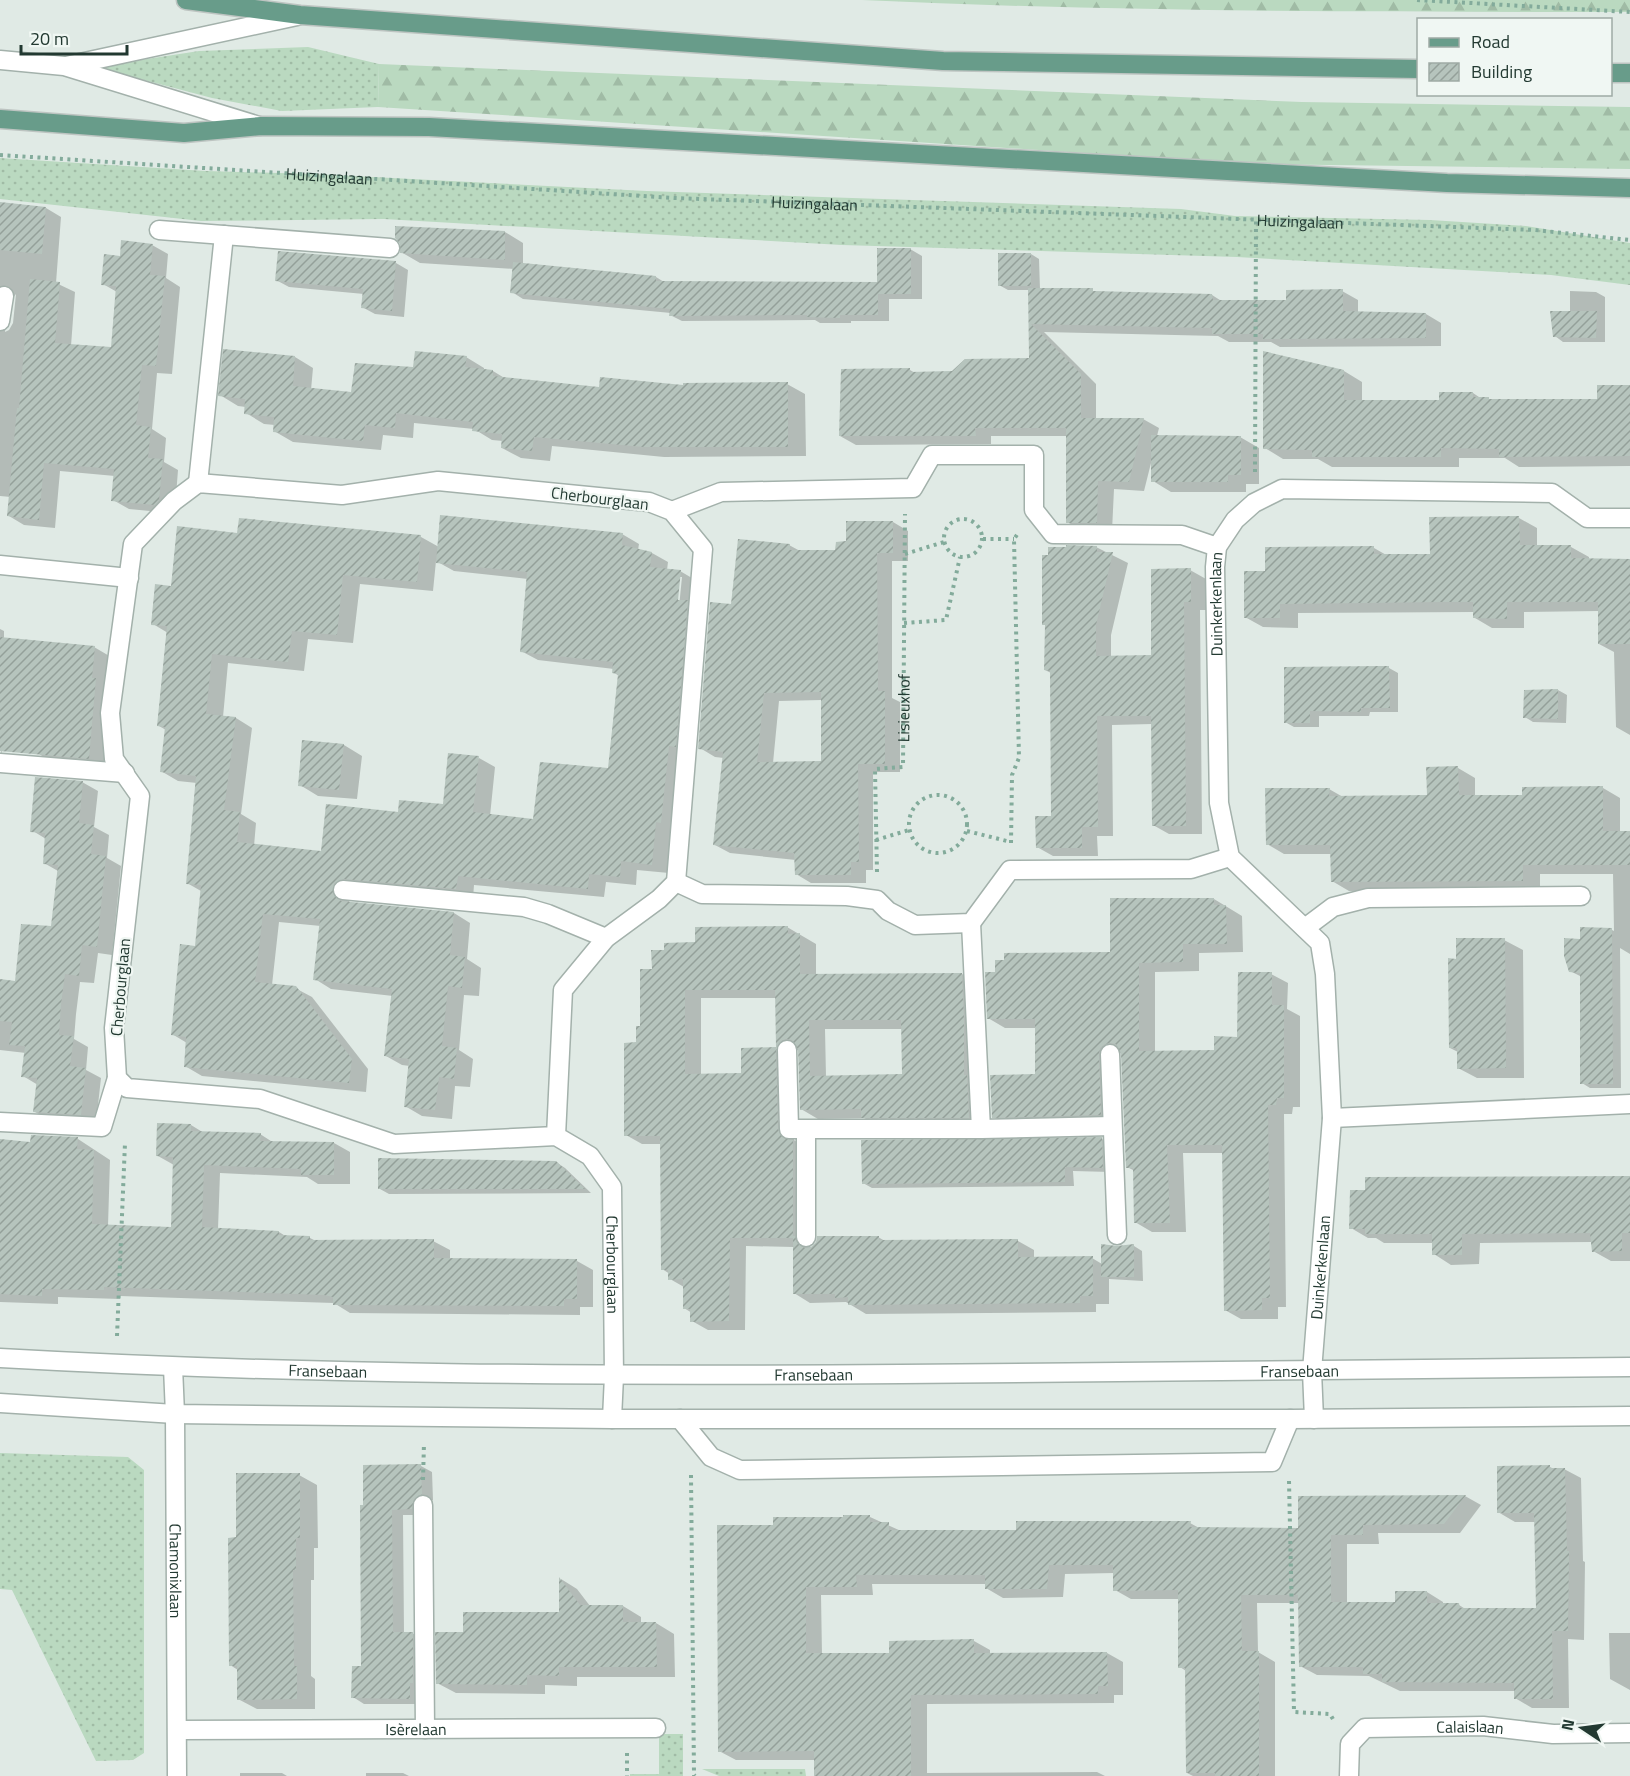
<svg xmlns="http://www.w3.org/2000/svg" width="1630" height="1776" font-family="'Titillium Web',sans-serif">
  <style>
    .grass { fill: url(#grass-dots) }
    .forest { fill: url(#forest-firs) }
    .shadow { fill: #0003; fill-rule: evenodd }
    .building { fill: url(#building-hatch); fill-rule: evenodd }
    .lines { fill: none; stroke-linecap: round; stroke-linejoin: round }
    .minor-casing { stroke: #a3b1ab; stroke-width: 21 }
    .major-casing { stroke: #bdc4c1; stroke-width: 21 }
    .path { stroke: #83ab9b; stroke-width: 4; stroke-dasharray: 3 4.5; stroke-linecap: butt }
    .minor { stroke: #fff; stroke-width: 18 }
    .major { stroke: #689c8a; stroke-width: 18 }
    .labels { text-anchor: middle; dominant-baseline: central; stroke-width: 4.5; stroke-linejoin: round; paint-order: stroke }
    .street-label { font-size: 16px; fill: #223931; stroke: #f0f7f3 }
  </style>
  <defs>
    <pattern id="grass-dots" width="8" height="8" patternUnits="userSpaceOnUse" patternTransform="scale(1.5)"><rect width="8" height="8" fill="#bad9c0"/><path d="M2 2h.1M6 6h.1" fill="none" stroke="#a0bba5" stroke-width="1.8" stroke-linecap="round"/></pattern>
    <pattern id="forest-firs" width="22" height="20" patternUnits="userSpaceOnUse" patternTransform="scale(1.5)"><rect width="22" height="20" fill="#bad9c0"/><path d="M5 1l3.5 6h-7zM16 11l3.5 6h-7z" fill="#a0bba5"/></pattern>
    <pattern id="building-hatch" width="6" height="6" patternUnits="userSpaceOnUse" patternTransform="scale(1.5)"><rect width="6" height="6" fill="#b6c4bd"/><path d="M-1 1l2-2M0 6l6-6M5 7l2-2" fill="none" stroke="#94a09a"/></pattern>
  </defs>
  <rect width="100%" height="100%" fill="#e0eae5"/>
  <path class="grass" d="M308 47 379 64 378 107 282 111 212 98 95 67 199 51Z
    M0 158 206 171 313 174 647 191 1181 209 1235 216 1430 220 1526 226 1630 243V285L1551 275 1237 257 842 245 384 219 201 221 0 199Z
    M0 1453 128 1457 144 1470V1753L133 1760 96 1761 12 1590 0 1589Z
    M659 1734H683V1776H630V1774H659Z
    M702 1769H805L806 1776H719Z"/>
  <path class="forest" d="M862 0H1630V12C1374 12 1118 12 862 0Z
    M379 64 1302 102 1630 107V169L1253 164 378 107Z"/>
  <path class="shadow" d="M0 204 46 208 61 217 56 283 75 292 71 346 112 349 117 292 103 284 121 257 152 245 168 254 166 278 180 287 172 374 157 373 152 429 166 438 164 462 178 470 175 509 171 513 129 509 113 500 115 476 60 471 55 528 24 525 9 516 11 497 0 496ZM16 294 13 323 9 330 5 332 9 303Z
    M397 228 505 232 523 243V264L656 277 664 282 879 284 910 249 922 256V299H889V321H851V323H820L815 320 682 321 670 315 671 313 523 299 512 292 514 269 420 263 401 252 402 243Z
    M279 252 396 263 408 270 404 317 375 314 362 307 364 294 289 287 276 280Z
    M1031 254 1039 259 1040 290 1212 295 1223 302 1288 301 1342 291 1358 300V313L1426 314 1441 323V346L1280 347 1271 342H1229L1218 336 1044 332 1096 384V419H1143L1159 428 1157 436 1240 437 1259 448V484H1246V492H1171L1153 481 1152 459 1144 491 1114 489 1112 531H1083L1067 522V436H991V444L856 445 840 436 910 370 915 373H952L1030 359V290H1008L999 285Z
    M1570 291 1596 292 1605 297V342H1563L1555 336 1570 312Z
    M295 357 313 368 311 390 352 394 414 369 466 357 484 368V370L493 371 506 379 600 388 787 384 805 394 806 456 664 457 552 446 550 461 521 458 502 448 503 441 492 440 474 429 414 423 413 438 383 435 381 450 293 442 274 431 275 425 264 424 246 413V407L238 406 220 395Z
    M1344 371 1362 382V402H1441L1473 393 1482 399 1492 401H1598L1630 387V466L1519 467 1505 458H1459V467H1332L1318 459H1283L1265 448Z
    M1519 518 1537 528V547H1571L1589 557V560H1630V735L1616 727 1614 652 1599 644V611L1524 612V628H1492L1475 618V612L1298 613V628L1263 627 1245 617 1267 572 1374 548 1388 556H1431Z
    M893 522 908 531V561H892V698L900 702V772H873V870H866V883H811L796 874V860L730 853 715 845 724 758 715 757 700 748 733 605 789 545 800 551 837 552 848 543ZM822 700V763H773L779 701Z
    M239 534 421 537 439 547 622 534 639 544 638 550 652 553 668 562 667 570 680 571 697 581 669 873 637 870 636 885 606 882 604 897 474 885 473 898 350 893 349 903 454 913 470 923 467 959 481 968 479 996 464 995 459 1050 473 1059 470 1087 455 1086 452 1119 422 1116 405 1106 410 1066 402 1065 386 1056 393 996 331 989 315 979 321 926 279 922 272 985 295 988 312 997 368 1069 366 1092 202 1076 185 1066 187 1043 172 1034 196 947 201 891 187 883 197 783 178 781 161 771 166 730 159 726 168 633 153 624 173 587ZM436 561 454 571 528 579 521 651 538 660 614 669 613 672 619 676 609 770 535 821 490 816 495 767 479 758 444 806 399 814 322 852 254 846 256 823 241 814 252 728 236 718 223 717 228 663 304 671 308 639 353 643 360 584 433 591ZM679 577H682L679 607H676Z
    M1096 547 1128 563 1111 635V657L1153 656 1190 570 1206 579 1207 610H1200L1202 834H1169L1153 825 1152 724 1112 725 1113 836H1097L1098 856H1053L1037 847 1053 817 1051 673 1045 670 1046 626 1044 624Z
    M0 629 4 631V642L13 647 1 758Z
    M94 647 111 657 113 690 106 768 55 764 39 754Z
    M1389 668 1398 673V712H1370L1369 716H1319V727H1294L1285 722Z
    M1558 690 1567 695 1566 723 1533 722 1525 717V691Z
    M303 742 344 745 362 756 357 799 318 796 300 785Z
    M1458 768 1475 778V797L1524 796 1603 788 1620 798V832H1630V954L1620 948 1621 1088H1590L1582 1083V977L1570 971 1582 940 1612 930 1614 931 1613 874H1540V890L1349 891 1332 881V854H1284L1267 844 1329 789 1343 797H1429Z
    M82 782 98 791 94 827 109 835 107 858 121 866 112 955 98 953 94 983 80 982 76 1014 74 1039 88 1047 86 1070 101 1078 96 1123 50 1120 35 1112 38 1085 23 1076 26 1053 0 1050V1000L17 1001 53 928 58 871 44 863 46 839 33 831Z
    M1214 899 1242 916 1243 952 1199 953V971L1155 972V1052L1215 1051 1239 1038 1271 974 1288 983 1287 1009 1300 1016V1107H1293L1292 1114H1284L1286 1307H1278V1319H1241L1225 1310 1223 1153H1183L1186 1232H1152L1135 1222V1171L1127 1167 1123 1053H1120L1115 1064 1117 1124 1009 1126 993 1117 1036 1076 1037 1028H1005L988 1018Z
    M787 927 816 944V975L962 974 978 984 985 1126H879L864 1118 818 1119 801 1109 799 1049 794 1053 792 1060 794 1140 809 1151V1246L811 1247 878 1237 885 1241H1018L1034 1250V1258H1092L1102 1264 1117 1248 1134 1246 1142 1251 1143 1281 1109 1279V1304H1096V1312L866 1314 846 1302 810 1303 794 1293V1247L746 1246 745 1330H708L692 1321V1313L684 1308V1287L670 1279V1274L662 1269 661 1144H642L626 1135 637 1044 653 971 665 951ZM701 998H776L777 1049H743V1074L701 1075ZM825 1029H903L904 1075 826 1077Z
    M1504 940 1523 950 1524 1078H1477L1458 1068V1052L1450 1048 1458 960Z
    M191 1125 204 1133 260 1134 274 1143H334L350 1152V1184H318L307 1177 220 1173 218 1229 279 1232 287 1237 310 1238 316 1241H433L450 1250V1260L577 1261 593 1270V1307H580V1315L350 1313 334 1303 120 1296V1299L58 1297V1304L0 1302V1140L31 1143 78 1139 110 1160 108 1226 172 1229 174 1165 158 1156Z
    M1102 1139 1110 1144 1111 1172 1073 1171 1074 1186 872 1188 863 1183Z
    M556 1162 565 1168 591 1193 389 1194 380 1189Z
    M1630 1177V1261H1611L1593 1251V1242L1480 1243 1479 1264 1451 1265 1434 1254 1433 1243H1384L1376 1238H1368L1351 1228Z
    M421 1466 432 1472 433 1500 424 1505 423 1515H403L404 1633H412L424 1640 421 1704H364L353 1697 362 1667V1507Z
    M1550 1467 1554 1469H1564L1581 1478 1583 1561 1585 1562 1584 1640 1568 1639 1569 1708H1532L1515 1698V1691H1400L1369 1676 1317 1675 1300 1666V1603H1257L1258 1652 1275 1662V1776H1193L1187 1773 1186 1671 1180 1667V1599H1131L1115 1590V1573L1065 1574 1063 1597 1003 1598 986 1588V1584H872L873 1595H821L822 1655 890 1654V1643L974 1641 990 1650V1654L1107 1653 1123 1662V1695H1114V1703L927 1704V1773L1097 1772 1105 1776H815V1760H736L719 1751 774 1527 870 1517 901 1531H1017L1190 1523 1201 1529H1300L1299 1498 1465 1496 1481 1505 1460 1533H1378L1379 1544H1347V1604H1397L1427 1592 1443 1602V1605H1459L1467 1610 1537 1609 1536 1522H1515L1498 1512Z
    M299 1475 317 1485 318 1548H314V1580H311V1676L315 1679V1709H257L238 1699V1670L230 1665 237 1539Z
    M561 1579 577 1589 590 1606H623L641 1617V1623H656L674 1634 675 1677H577V1686L545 1685V1694L456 1693 437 1683 465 1633 561 1614Z
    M1609 1633H1630V1690L1610 1679Z
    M240 1773H282L287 1776H240Z
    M366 1773H403L409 1776H366Z"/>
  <path class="building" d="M0 202 46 207 42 254 0 250Z
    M395 226 505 231V260L400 253V244L395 238Z
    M121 240 153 244 150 275 165 276 156 366 142 365 136 425 151 427 148 458 163 459 159 500 155 505 111 501 114 469 44 463 39 520 7 516 17 408H19L30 279 60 282 55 343 111 347 116 286 101 285 104 254 120 256Z
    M877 248H911V294H878V315H840V318L807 317V315L669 316 670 309 510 293 513 262 656 276V281L877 282Z
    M278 251 396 261 392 311 361 308 363 289 275 281Z
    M998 253H1031V286H998Z
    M1028 288H1093V291L1212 294 1213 300H1286V290L1343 289V311L1426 313V338L1263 339V334H1212V328L1031 324 1081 374V418H1144L1129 482 1098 481 1097 523H1066V428H975L976 436H839L841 369 910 368V372L952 371 965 359 1029 358Z
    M1550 311H1597L1596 338 1553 337Z
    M223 349 295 356 293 386 351 392 355 363 413 367 415 351 467 356 465 367 493 370V376L599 387 600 377 683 385V383L788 382V447H644L534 437 532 451 501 448 502 434 472 431 473 422 396 413 395 428 365 425 363 441 273 432 274 417 244 414 245 399 218 396Z
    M1263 351 1344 370V400H1439V392H1473V397H1489V399H1597V385H1630V456L1499 457V449L1441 448V457H1312V450L1263 449Z
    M1151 435 1241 436V475H1228V482H1151Z
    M440 515 623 533 622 545 652 552 650 567 681 570 678 600H688L676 747 669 746 661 823 656 822 652 865 621 861 620 877 589 874 588 889 458 876 456 889 344 879 334 883 333 894 341 901 454 912 450 955 465 957 462 988 448 986 442 1046 457 1048 454 1079 439 1077 435 1110 404 1107 409 1059 384 1056 392 989 313 980 320 919 263 914 255 982 296 986 352 1059 349 1083 184 1067 186 1037 171 1035 180 944 195 946 198 915 201 885 186 884 196 776 160 772 165 727 157 726 167 626 151 625 155 584 171 586 177 526 237 533 239 518 421 535 417 582 343 575 337 635 292 631 288 662 212 654 206 714 236 717 224 810 240 812 237 842 321 851 326 804 398 812 399 800 443 804 448 753 479 756 473 812 533 819 540 762 608 768 618 674 612 673 613 662 520 652 527 572 436 563Z
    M1519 516 1520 545H1571V558L1630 559V644H1598V602H1507V619L1473 618V602H1443L1280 604V618H1244V571H1265V547L1374 546V554H1430L1429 517Z
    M846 521H893V553H877L878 691H885V764H858L859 862H851V875H795L794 853 713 845 723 752 698 749 710 602 731 604 738 539 790 544V550H835L836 542 846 541ZM821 692V761L757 762 764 693Z
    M1066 545 1097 546V552H1113L1096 625V656L1151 655V569L1191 568V602H1184L1186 826H1152L1151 716H1097L1098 827H1082V848H1036L1035 816H1051L1050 671 1044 670 1045 625H1042V555H1048V547H1066Z
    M0 637 95 646 92 678H96L89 759 0 751Z
    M1380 666H1389L1390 708H1361V712L1310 711V723H1284V667Z
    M1558 689V719L1523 718 1524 690Z
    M302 740 344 744 339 790 298 786Z
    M1458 766 1459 795H1522V787L1603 786V831H1630V865H1523V881L1331 882 1330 845H1266L1265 788H1330L1329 796 1427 795 1426 767Z
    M35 777 83 781 79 823 94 825 91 854 106 856 97 947 82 945 79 976 65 974 61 1004 59 1035 74 1036 70 1066 86 1068 81 1115 33 1112 37 1078 21 1077 25 1046 9 1045 12 1022 0 1021V979L15 981 21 924 51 926 58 865 43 864 45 833 30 832Z
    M1110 898H1214V905H1226L1227 944H1183V962L1139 963V1051L1214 1050V1036L1237 1037 1238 972H1272V1005H1284V1098H1277L1276 1105H1268L1270 1298H1262V1310L1224 1311 1222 1145H1167L1170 1223H1134L1133 1168H1126L1121 1054 1116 1044 1110 1043 1105 1044 1100 1048 1099 1054 1101 1115 992 1118 990 1075 1035 1074V1019H987L985 972H995V960H1004V953L1110 952Z
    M788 926V934L800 933V974L962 973 964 1020V1075H967L969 1118H861V1109L800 1110 798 1049 792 1040 786 1039 781 1041 776 1050 778 1129 783 1138 793 1140V1236H795L797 1243 805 1248 811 1247 816 1242 817 1236H879V1240L1018 1239V1257L1093 1256V1296H1080V1303L848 1305V1297L835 1298V1294H793V1238H730L729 1321 690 1322V1309H683V1279L668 1280V1270H661L660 1136H624V1043L636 1042V1026H640V969H652L651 950H664V943L695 942V927ZM685 990H775L776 1047 741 1048V1073L685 1074ZM809 1020H901L902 1074 810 1076Z
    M1580 927 1612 928 1613 1084H1580V973L1569 972 1564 956V938L1580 939Z
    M1456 938H1505L1506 1068 1457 1069V1048H1449L1448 958 1456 959Z
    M157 1123 191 1124V1131L261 1133 260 1141 334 1142V1175H301V1169L204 1165 202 1227 279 1231V1235L310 1236V1240L434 1239V1258L577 1259V1299H564V1306L333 1305V1297L324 1295 104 1287V1290L42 1289V1296L0 1294V1139L30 1142 31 1135 78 1137 77 1149 94 1150 92 1224 171 1227 173 1157 156 1156Z
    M1102 1137 1103 1168 1065 1167V1182L862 1184 861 1140Z
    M378 1158 556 1161 585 1189H378Z
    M1630 1176V1233H1622V1251L1592 1252 1590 1233 1462 1234V1255H1432V1234H1365V1229H1349L1350 1190H1365V1177Z
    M1101 1244 1117 1246 1134 1244V1277H1101Z
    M421 1464 422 1494 414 1499 412 1509 392 1510 393 1632H413V1683H410V1699L351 1698 352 1666H361L360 1505H363V1465Z
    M1550 1465V1468H1565L1567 1551H1569L1568 1631H1552L1553 1699H1514V1683L1382 1682V1674H1363V1667H1299L1298 1595H1241L1242 1651H1259V1776H1215V1773H1186L1185 1668H1178V1590L1113 1591V1565H1049L1047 1589H985V1575H856L857 1587H806V1653H889V1641L974 1639V1653L1107 1652 1108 1686H1098V1694L911 1695V1776H814V1751L718 1752 717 1525H773V1517H843V1515H870V1522H889V1530H1016V1521H1191L1190 1527 1298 1528V1496L1466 1495 1444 1524 1363 1525V1535H1331V1602H1395V1591H1427V1603H1459L1460 1608H1536L1534 1513H1497V1466Z
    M236 1473H300V1538H296V1570H293L294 1666H297V1699L237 1700V1666H229L228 1538 236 1537Z
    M559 1577 580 1605H623V1622H656L657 1667H559V1676L527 1675V1685L436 1684 435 1632H463V1612H559Z"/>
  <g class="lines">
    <g class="minor-casing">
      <g id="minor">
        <path d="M0 60 64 66 259 126"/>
        <path d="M66 66 297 16"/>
        <path d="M159 230 390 248"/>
        <path d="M0 321 4 296"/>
        <path d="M198 483 224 235"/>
        <path d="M672 511 721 492 913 488 932 455H1034V510L1053 534 1182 535 1217 547"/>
        <path d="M0 565 129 578"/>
        <path d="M0 763 125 773"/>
        <path d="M676 882 702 894 847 896 877 900 888 911 915 925 971 923 1010 870 1191 869 1230 857"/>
        <path d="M343 890 524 907 548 914 606 938"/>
        <path d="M1305 928 1333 907 1368 898 1581 896"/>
        <path d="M787 1050 789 1129H981L971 923"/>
        <path d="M1110 1054 1117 1235"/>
        <path d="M1332 1118 1630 1104"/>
        <path d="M0 1122 102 1127 117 1078"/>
        <path d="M981 1129 1112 1126"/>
        <path id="s3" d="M556 1136 563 990 606 938 659 899 676 882 703 549 672 511 649 502 438 481 342 495 198 483 174 501 133 544 110 713 114 759 140 796 114 1028 117 1078 127 1088 260 1099 394 1144 556 1136 590 1156 612 1187 614 1376 612 1419"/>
        <path d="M806 1237V1130"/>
        <path id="s4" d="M0 1358C300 1375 600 1376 901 1374 1144 1373 1387 1370 1630 1367"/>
        <path id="s5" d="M173 1367 175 1414 177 1776"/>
        <path d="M0 1403 175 1414 612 1419H1290L1630 1416"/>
        <path d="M680 1419 711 1457 740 1470 1272 1462 1290 1419"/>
        <path id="s6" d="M1314 1419 1312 1371 1332 1118 1325 974 1320 943 1230 857 1219 803 1215 567 1217 547 1235 520 1254 503 1282 489 1552 493 1587 518H1630"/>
        <path d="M423 1505 425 1729"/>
        <path id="s7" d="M178 1730 656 1728"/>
        <path id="s8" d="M1349 1776 1350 1744 1365 1728 1483 1726 1553 1734 1630 1733"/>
      </g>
    </g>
    <g class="major-casing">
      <path id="major" d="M186 0 300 15 943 61 1418 69
        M1610 73H1630
        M0 119 184 133 261 126 429 127 1447 183 1630 188"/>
    </g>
    <g class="path">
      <path d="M1417 0 1630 12"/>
      <path id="s1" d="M0 155 674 198 1535 230 1630 240"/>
      <path d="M1255 472 1256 219"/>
      <circle cx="963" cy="538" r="19"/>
      <path d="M983 539H1014"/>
      <path d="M905 554 944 542"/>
      <path d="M904 623 946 620 960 557"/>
      <circle cx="938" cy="824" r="29"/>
      <path d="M967 831 1007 841"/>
      <path d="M876 840 909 830"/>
      <path d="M1011 843 1012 775 1019 758 1014 539 1019 532"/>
      <path id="s2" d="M877 872 875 769 903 767 905 514"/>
      <path d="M117 1336 125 1143"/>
      <path d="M691 1475 694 1775 695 1776"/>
      <path d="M423 1480 424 1443"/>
      <path d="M1289 1481 1294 1712 1330 1714 1334 1721"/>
      <path d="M627 1753V1776"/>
    </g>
    <use href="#minor" class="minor"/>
    <use href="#major" class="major"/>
  </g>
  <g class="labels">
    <g class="street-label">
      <text stroke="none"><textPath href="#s1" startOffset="330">Huizingalaan</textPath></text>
      <text stroke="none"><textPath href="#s1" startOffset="816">Huizingalaan</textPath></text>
      <text stroke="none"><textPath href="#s1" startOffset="1302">Huizingalaan</textPath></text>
      <text transform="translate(600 498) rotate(7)">Cherbourglaan</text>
      <text stroke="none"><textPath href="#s6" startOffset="856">Duinkerkenlaan</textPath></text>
      <text stroke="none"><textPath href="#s2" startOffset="190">Lisieuxhof</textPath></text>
      <text transform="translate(120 987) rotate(-85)">Cherbourglaan</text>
      <text stroke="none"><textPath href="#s3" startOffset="2406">Cherbourglaan</textPath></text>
      <text stroke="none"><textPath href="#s6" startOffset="152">Duinkerkenlaan</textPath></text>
      <text stroke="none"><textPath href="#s4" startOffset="328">Fransebaan</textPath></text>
      <text stroke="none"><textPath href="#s4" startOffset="1300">Fransebaan</textPath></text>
      <text stroke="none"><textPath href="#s4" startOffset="814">Fransebaan</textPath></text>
      <text stroke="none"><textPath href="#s5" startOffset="204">Chamonixlaan</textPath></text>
      <text stroke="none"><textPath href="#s8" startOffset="159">Calaislaan</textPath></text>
      <text stroke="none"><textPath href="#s7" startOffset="238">Isèrelaan</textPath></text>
    </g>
  </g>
  <rect x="1417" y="18" width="195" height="78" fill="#f0f7f3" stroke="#9eaba5" stroke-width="1.5"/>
  <rect x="1429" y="38" width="30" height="9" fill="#689c8a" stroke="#9eaba5" stroke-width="1.5"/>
  <text x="1471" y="48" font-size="18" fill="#223931">Road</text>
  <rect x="1429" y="63" width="30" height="18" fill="url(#building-hatch)" stroke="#9eaba5" stroke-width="1.5"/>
  <text x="1471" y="78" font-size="18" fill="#223931">Building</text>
  <g transform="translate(1582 1728) rotate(283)" stroke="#f0f7f3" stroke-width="4.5" paint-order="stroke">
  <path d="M0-4.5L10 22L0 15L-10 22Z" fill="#223931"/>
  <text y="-9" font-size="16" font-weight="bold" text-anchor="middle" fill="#223931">N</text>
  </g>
  <path d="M21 45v9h106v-9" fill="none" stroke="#223931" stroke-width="3"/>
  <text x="30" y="45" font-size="18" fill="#223931" stroke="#f0f7f3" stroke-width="4.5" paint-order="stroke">20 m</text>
</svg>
